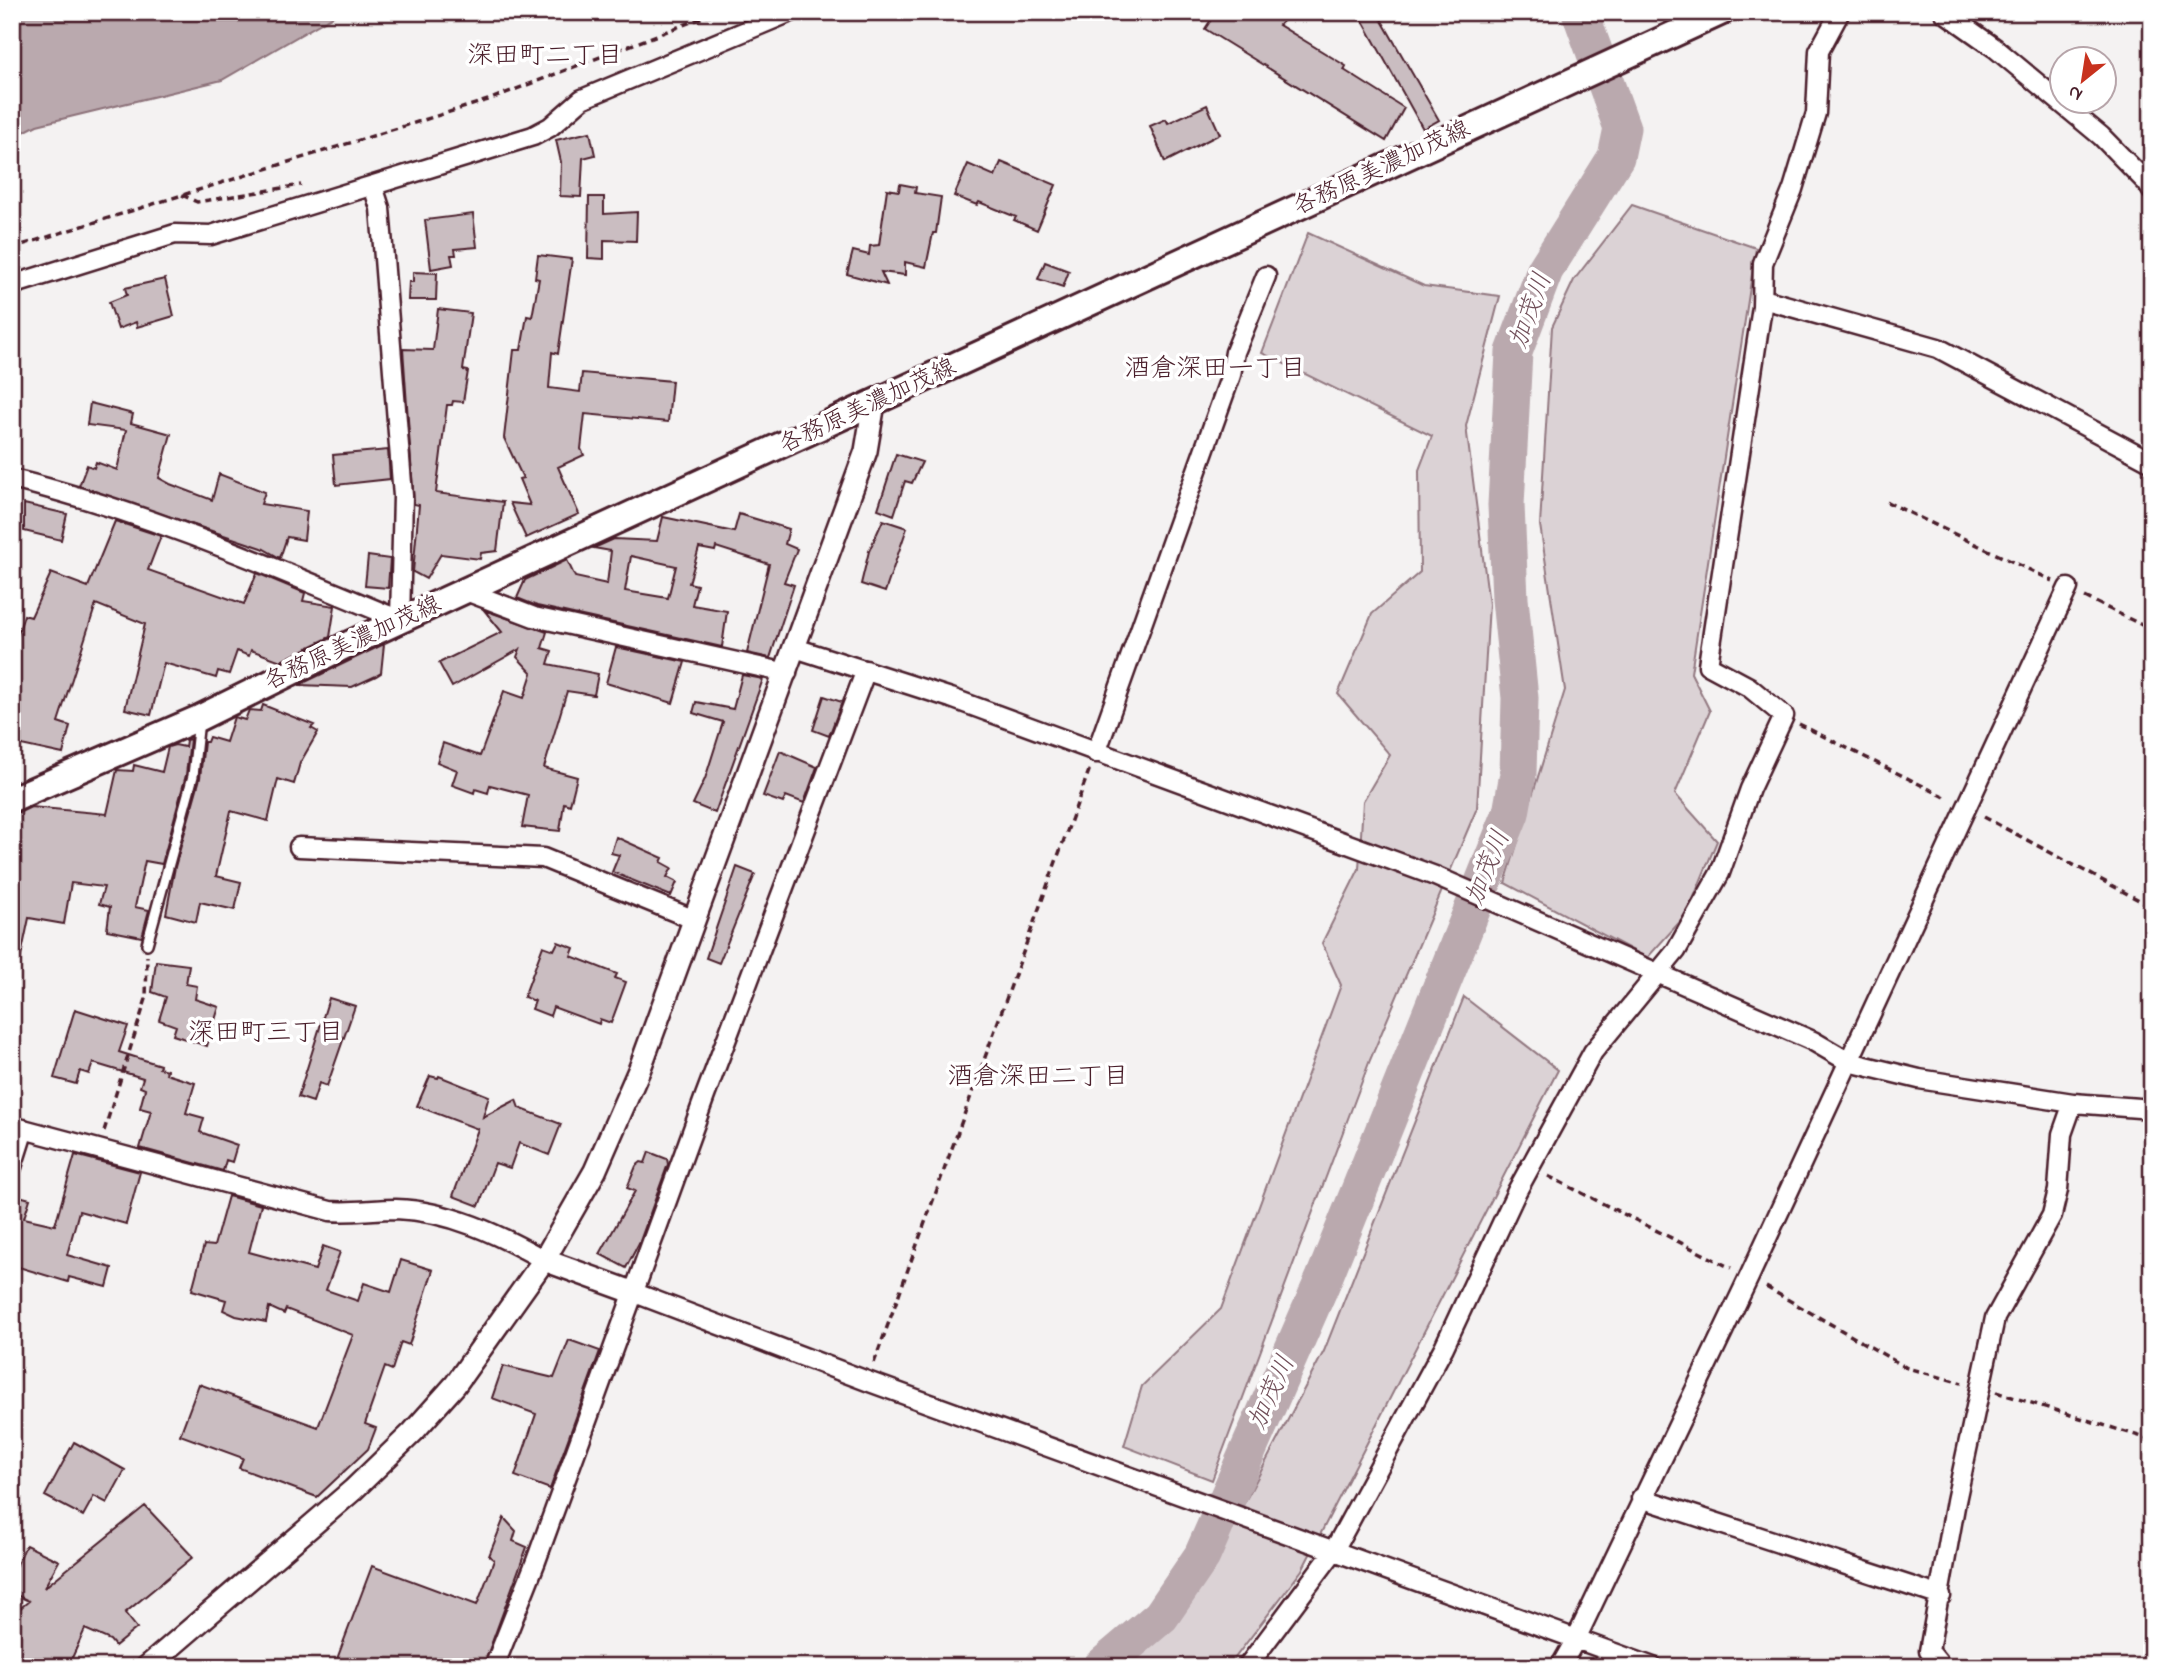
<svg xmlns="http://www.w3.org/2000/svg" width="2164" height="1679" font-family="'Indie Flower','Klee One',sans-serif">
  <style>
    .green { fill: #dbd2d5; stroke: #927880; stroke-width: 2 }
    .water { fill: #baa9ae; stroke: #8d727a; stroke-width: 2 }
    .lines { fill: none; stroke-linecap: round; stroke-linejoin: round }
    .river { stroke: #baa9ae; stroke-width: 37 }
    .building { fill: #cabdc1; stroke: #4a1f2b; stroke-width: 2; fill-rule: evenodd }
    .service-casing { stroke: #4a1f2b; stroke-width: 14 }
    .minor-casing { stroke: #4a1f2b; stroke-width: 23 }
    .tertiary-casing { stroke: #4a1f2b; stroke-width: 26 }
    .secondary-casing { stroke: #4a1f2b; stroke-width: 30 }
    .path { stroke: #4a1f2b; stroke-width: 3.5; stroke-dasharray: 7 5; stroke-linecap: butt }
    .service { stroke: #fff; stroke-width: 9 }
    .minor { stroke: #fff; stroke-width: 18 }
    .tertiary { stroke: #fff; stroke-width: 21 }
    .secondary { stroke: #fff; stroke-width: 24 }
    .labels { text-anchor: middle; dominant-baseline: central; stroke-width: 7; stroke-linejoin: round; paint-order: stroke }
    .street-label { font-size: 24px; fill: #4a1f2b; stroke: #fff }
    .neighbourhood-label { font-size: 26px; fill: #4a1f2b; stroke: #fff }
    .water-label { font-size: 26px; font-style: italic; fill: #714f59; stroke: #fff }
  </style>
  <rect width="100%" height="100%" fill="#f4f2f2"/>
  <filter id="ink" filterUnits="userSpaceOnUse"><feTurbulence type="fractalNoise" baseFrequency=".0143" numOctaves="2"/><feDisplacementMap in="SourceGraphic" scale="14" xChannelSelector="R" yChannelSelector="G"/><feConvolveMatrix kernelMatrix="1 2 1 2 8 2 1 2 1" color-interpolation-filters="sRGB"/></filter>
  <g filter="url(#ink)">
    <path class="green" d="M1632 205 1756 248 1691 673 1710 711 1675 794 1717 841 1687 914 1647 958 1505 883 1565 690 1540 525 1552 327 1574 280Z
      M1308 233 1424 286 1500 296 1466 426 1489 604 1477 808 1370 1060 1212 1480 1124 1446 1142 1386 1221 1309 1341 985 1322 943 1359 869 1363 801 1390 755 1338 694 1372 614 1420 572 1419 470 1432 436 1262 353Z
      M1464 997 1558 1070 1302 1570 1228 1667H1127L1197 1586 1219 1551 1324 1351Z"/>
    <path class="water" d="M12 12H340L222 80 37 125 12 138Z"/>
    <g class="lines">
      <path class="river" d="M1101 1667 1161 1616 1202 1556 1324 1278 1511 813 1518 774 1520 698 1510 599 1506 505 1514 352 1545 270 1616 157 1622 128 1580 12"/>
    </g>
    <path class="building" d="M1216 12H1293L1279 25 1346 66 1344 70 1404 108 1386 141 1205 29Z
      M1358 12H1377L1439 120 1423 129Z
      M1207 105 1220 134 1165 162 1150 126 1166 119 1168 123Z
      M590 132 595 155 583 158 581 197 560 196 561 162 556 140Z
      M1001 162 1056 185 1037 230 1014 220 1016 217 979 202 977 205 954 196 968 164 995 176Z
      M900 184 916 187 915 193 941 197 936 233H933L926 267 905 262V275L881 272 887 285 847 274 853 251 869 255 870 246 879 245 887 189 899 191Z
      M589 197H604V214L637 212 636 241 604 240V259L588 258Z
      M473 214 477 247 455 249 456 255H451L453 265 431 269 425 220Z
      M538 255 572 259 558 354 552 352 549 388 580 392 582 373 672 381 668 422 585 414 581 449 584 455 558 467 579 514 526 538 510 503 530 505 519 479 523 478 504 438 514 350H521L527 316 532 317 539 279 535 278Z
      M1045 262 1069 271 1063 287 1038 279Z
      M413 272 437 273 436 300H408L409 282H413Z
      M165 279 174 316 137 327 136 322 118 329 109 302 127 295 125 288Z
      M438 309 471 313 463 370 468 371 463 402 453 401 452 405H447L436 493 503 502 497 551 481 553 480 559 441 554 426 579 413 572 419 505 414 504 403 349 433 350Z
      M90 403 133 414 131 423 171 434 159 478 170 484 212 500 219 474 265 492 261 504 307 511 304 540 287 537 280 558 262 548 79 486 87 465 94 468 96 462 117 470 126 430 87 425Z
      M388 450 390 479 336 485 333 455Z
      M896 454 922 462 912 483 905 481 894 515 878 509Z
      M24 504 67 514 61 540 24 531Z
      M739 514 789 529 785 544 797 549 784 582 794 585 770 658 747 653 769 564 716 547 715 551 699 548 689 583 697 585 692 605 727 611 722 647 537 606 517 598 525 580 567 560 575 577 607 584 611 551 594 548 614 539 657 541 663 517 734 532ZM631 556 676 566 668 598 625 591Z
      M883 520 907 528 885 592 861 584 869 551Z
      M115 521 161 536 148 570 244 604 257 573 305 593 303 601 335 606 330 637 281 661 251 650 249 656 237 651 229 674 218 671 216 678 164 663 151 715 125 709 145 624 96 604 58 722 70 726 63 754 12 743V652L24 615 31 617 51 573 88 587Z
      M368 556 390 559 388 588 365 586Z
      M484 610 547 632 542 648 552 651 548 664 598 674 594 695 567 691 544 768 577 777 570 805 564 803 560 831 522 827 528 795 490 785 488 793 475 789 474 793 452 785 457 770 437 762 443 743 480 756 504 691 524 698 532 673 517 657 520 649 452 687 439 663 502 632Z
      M384 644 381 673 376 676 352 687 299 685Z
      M616 647 685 662 673 703 606 683Z
      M742 675 763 679 715 813 693 804 705 779 723 722 693 713 696 702 733 709Z
      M824 696 842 702 829 736 813 730Z
      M263 705 314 725 311 728 318 732 300 763 294 784 278 779 268 821 231 811 216 876 241 882 235 910 200 902 196 922 166 914 175 867 200 778 204 742H207L209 737 226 742 234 717 245 720 249 710 261 711Z
      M190 739 186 775 162 864 145 861 135 907 149 910 142 937 107 930 110 907 99 904 104 887 71 883 64 924 29 918 20 961H12V816L31 807 107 814 117 770 133 771 134 765 162 772 168 747 175 745 185 747 186 740Z
      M780 751 817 767 804 803 786 796 783 803 763 796Z
      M616 837 663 858 661 862 672 868 667 877 677 882 671 896 612 872 619 855 611 853Z
      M737 867 755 874 719 963 706 958Z
      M558 942 574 948 571 956 617 974 615 978 626 982 611 1023 600 1019 599 1024 553 1007 550 1016 532 1009 535 1001 524 997 543 946 554 950Z
      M156 961 189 965 186 984 197 986 195 999 219 1007 207 1046 173 1035 176 1026 159 1020 166 997 152 992Z
      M329 998 355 1006 327 1086 319 1083 313 1102 298 1097Z
      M75 1009 128 1026 119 1052 160 1065 159 1068 167 1070 166 1074 195 1083 186 1113 204 1118 200 1132 237 1145 232 1162 226 1160 223 1171 140 1148 151 1111 140 1108 145 1089 140 1087 143 1078 93 1063 89 1074 80 1071 76 1084 54 1078Z
      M430 1076 438 1078 439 1076 489 1096 483 1117 516 1100 519 1108 561 1124 549 1155 519 1143 510 1168 495 1163 479 1206 453 1196 478 1129 417 1106Z
      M649 1152 667 1159 668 1164 640 1241 626 1268 600 1254 635 1191 627 1188 636 1166 641 1162 645 1163Z
      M75 1155 140 1172 126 1224 79 1211 67 1255 112 1268 107 1287 69 1277 68 1282 12 1265V1194L30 1199 24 1218 55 1225Z
      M228 1196 261 1205 249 1252 315 1270 323 1246 340 1252 326 1290 358 1301 364 1283 391 1292 401 1260 433 1270 409 1345 401 1342 392 1370 385 1367 365 1424 376 1428 368 1449 317 1497 239 1468 243 1458 180 1435 199 1384 318 1427 353 1335 286 1309 284 1314 269 1307 266 1322 236 1316 223 1310 226 1300 192 1290 204 1245 214 1246Z
      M569 1340 600 1351 550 1489 515 1476 536 1414 492 1398 503 1366 554 1378Z
      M74 1442 125 1470 107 1503 94 1496 83 1516 45 1496Z
      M145 1506 193 1557 125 1613 137 1628 115 1646 110 1640 85 1629 68 1667H12V1624L18 1610 29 1601 12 1593V1575L26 1545 59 1561 44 1588Z
      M504 1518 516 1531 513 1541 527 1547 483 1667H334L372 1566 477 1605 494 1560 489 1556Z"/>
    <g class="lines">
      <g class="service-casing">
        <path id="service" d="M147 944 193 776 199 720"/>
      </g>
      <g class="minor-casing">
        <path id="minor" d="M1944 12 1995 48 2101 136 2147 183 2152 191
          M12 285 175 234 211 235 533 136 550 127 582 99 791 12
          M1763 299 1938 348 2152 462
          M12 479C142 510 277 569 400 620L403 496 380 208 373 186
          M466 591 534 617 787 673
          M795 648 951 698 1435 876 1813 1041 1849 1062 1919 1079 2073 1103 2152 1109
          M1096 753 1231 375 1235 352 1266 276
          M299 847 543 858 695 920
          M12 1126 330 1211C353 1213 373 1209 396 1209 450 1211 498 1234 544 1260
          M12 1167 24 1129
          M635 1293 867 1381 1653 1667
          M1641 1498 1941 1596
          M494 1667 536 1561 705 1096 866 670
          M1247 1667 1333 1552 1444 1347 1517 1191 1593 1052 1676 951 1720 873 1750 789 1784 716 1749 687 1708 665 1762 307 1763 263 1793 189 1816 113 1819 51 1840 12
          M1560 1667 1576 1639 1749 1277 2068 588
          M1942 1667 1929 1651 1956 1501 1995 1318 2052 1215 2058 1190 2062 1134 2073 1103"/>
      </g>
      <g class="tertiary-casing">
        <path id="tertiary" d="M544 1260 635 1293
          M147 1667 353 1490 413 1432 455 1385 544 1260 595 1171 640 1068 866 451 874 403"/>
      </g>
      <g class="secondary-casing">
        <path id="secondary" d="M12 799 199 718 349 644 1722 12"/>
      </g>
      <path class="path" d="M182 195 197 202 301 185
        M12 248 488 100 717 12
        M1887 502 2053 581
        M2085 597 2152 630
        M1799 724 1949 799
        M1984 817 2152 907
        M104 1131 146 999 147 956
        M1548 1176 1731 1268
        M1766 1287 1907 1368 1962 1383
        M874 1363 1090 768
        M1996 1392 2152 1440"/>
      <use href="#service" class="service"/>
      <use href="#minor" class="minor"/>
      <use href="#tertiary" class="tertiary"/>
      <use href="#secondary" class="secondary"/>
    </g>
  </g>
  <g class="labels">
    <g class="street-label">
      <text transform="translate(1382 169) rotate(-25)">各務原美濃加茂線</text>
      <text transform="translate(868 407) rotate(-25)">各務原美濃加茂線</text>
      <text transform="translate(353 644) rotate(-25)">各務原美濃加茂線</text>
    </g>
    <g class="neighbourhood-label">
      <text x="545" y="57">深田町二丁目</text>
      <text x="1215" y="370">酒倉深田一丁目</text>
      <text x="266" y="1034">深田町三丁目</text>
      <text x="1038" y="1078">酒倉深田二丁目</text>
    </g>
    <g class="water-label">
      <text transform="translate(1532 311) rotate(-70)">加茂川</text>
      <text transform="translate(1489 868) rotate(-68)">加茂川</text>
      <text transform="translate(1273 1393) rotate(-66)">加茂川</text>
    </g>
  </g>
  <rect width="2164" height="1679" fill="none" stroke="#fff" stroke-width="42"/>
  <rect x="21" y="21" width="2122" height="1637" fill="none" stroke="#4a1f2b" stroke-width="2.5" filter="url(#ink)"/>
  <g transform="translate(2083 80) rotate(210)"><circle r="33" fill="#ffffff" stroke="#b7a5aa" stroke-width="2"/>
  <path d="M0-5L12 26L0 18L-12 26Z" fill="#c8321e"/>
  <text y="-10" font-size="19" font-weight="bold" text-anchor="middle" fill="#4a1f2b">N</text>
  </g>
</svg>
